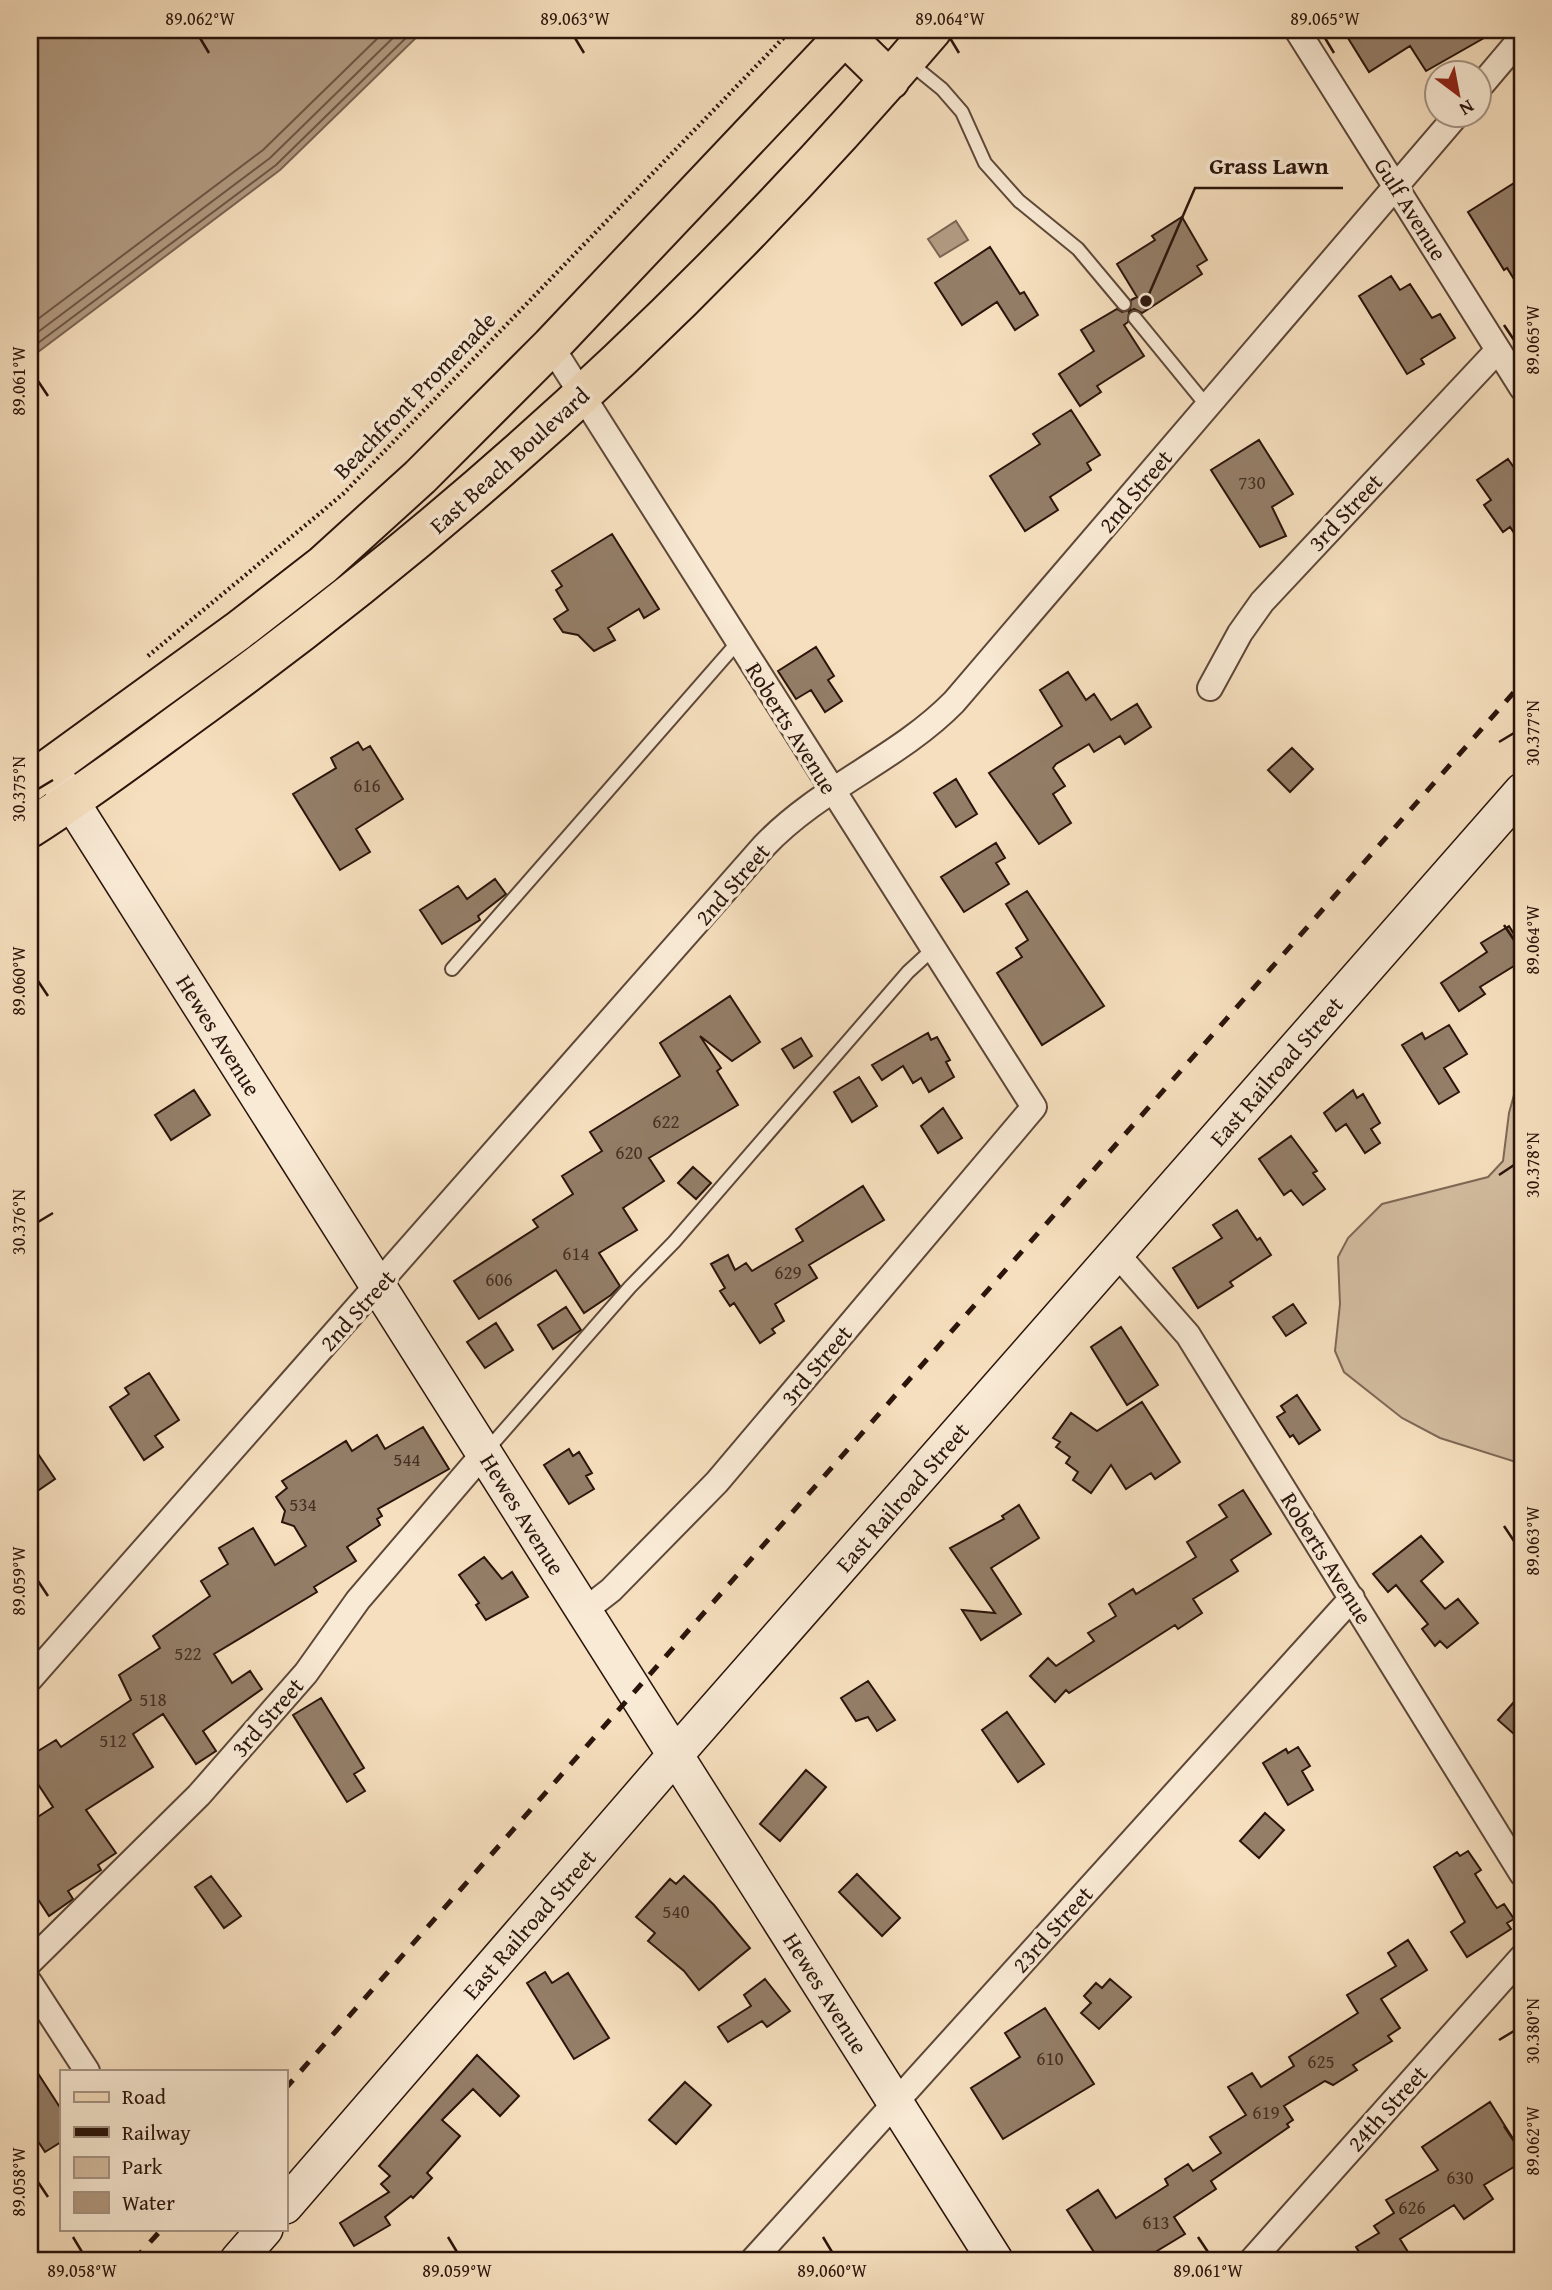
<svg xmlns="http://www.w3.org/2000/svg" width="1552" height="2290" font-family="'Gentium Book Plus',serif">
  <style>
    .green { fill: #d3bca0; stroke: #7e6856; stroke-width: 2 }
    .water { fill: #b19a81; stroke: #7b6452; stroke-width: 2 }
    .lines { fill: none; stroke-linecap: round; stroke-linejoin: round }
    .shore { stroke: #6e5746; stroke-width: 2 }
    .building { fill: #947e68; stroke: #2a140b; stroke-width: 2 }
    .lane-casing { stroke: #5d4738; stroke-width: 16 }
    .street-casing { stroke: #5d4738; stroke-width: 28 }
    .secondary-casing { stroke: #2a140b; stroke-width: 38 }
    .primary-casing { stroke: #2a140b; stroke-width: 42 }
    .path { stroke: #2a140b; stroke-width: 4.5; stroke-dasharray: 2 3.5; stroke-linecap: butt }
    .lane { stroke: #f9ead5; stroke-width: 12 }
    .street { stroke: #f9ead5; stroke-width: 24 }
    .secondary { stroke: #f9ead5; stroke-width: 35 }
    .primary { stroke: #f6dfbe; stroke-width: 38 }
    .rail { stroke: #2a140b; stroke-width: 5; stroke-dasharray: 12 12; stroke-linecap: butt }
    .ticks { fill: none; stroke: #2a140b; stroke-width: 2.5 }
    .labels { text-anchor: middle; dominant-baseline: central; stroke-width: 7; stroke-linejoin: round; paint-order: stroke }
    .number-label { font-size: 19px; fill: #442e22 }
    .street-label { font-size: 23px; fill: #2a140b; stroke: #f9ead5 }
    .leader { fill: none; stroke: #2a140b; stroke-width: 2.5 }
    .callout-dot { fill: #2a140b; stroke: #f9ead5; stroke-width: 2.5 }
    .callout-label { font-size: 24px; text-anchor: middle; font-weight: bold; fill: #2a140b; stroke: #f9ead5; stroke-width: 7; stroke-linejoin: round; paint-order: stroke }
    .neatline { fill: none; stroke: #2a140b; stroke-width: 2.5 }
    .ticks-label { font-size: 18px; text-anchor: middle; fill: #2a140b }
  </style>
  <rect width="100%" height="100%" fill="#f6dfbe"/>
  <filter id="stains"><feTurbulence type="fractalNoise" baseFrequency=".00286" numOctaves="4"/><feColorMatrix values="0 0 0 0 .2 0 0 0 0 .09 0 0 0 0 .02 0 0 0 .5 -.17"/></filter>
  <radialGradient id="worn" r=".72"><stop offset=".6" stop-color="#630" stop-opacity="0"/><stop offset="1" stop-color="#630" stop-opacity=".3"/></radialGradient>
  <path class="green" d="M1522 1066V1464L1440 1438 1402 1418 1344 1372 1335 1351 1340 1304 1338 1257 1348 1238 1382 1204 1488 1177 1503 1161 1509 1113Z"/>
  <path class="water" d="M30 30H424L280 170 30 358Z
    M956 221 968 240 940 257 928 239Z"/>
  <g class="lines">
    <path class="shore" d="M30 325 263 150 386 30
      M30 338 270 158 401 30
      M30 349 276 165 414 30"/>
  </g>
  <path class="building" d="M1343 30H1498L1426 71 1410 46 1369 72Z
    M1522 178V292L1507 268 1504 270 1468 212Z
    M1182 217 1207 260 1197 266 1202 274 1142 313 1134 309 1129 312 1128 322 1124 325 1144 356 1097 386 1101 392 1080 406 1059 374 1094 351 1081 330 1117 309 1122 312 1130 310 1131 300 1137 297 1117 264 1155 240 1152 236Z
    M990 247 1020 294 1024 292 1038 315 1015 330 997 302 962 325 935 283Z
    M1391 276 1400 290 1410 284 1432 318 1440 314 1455 338 1421 359 1424 364 1407 374 1359 296Z
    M1071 410 1100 455 1087 463 1091 470 1050 497 1058 510 1025 531 990 476 1040 444 1033 434Z
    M1259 440 1293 494 1272 507 1286 536 1260 547 1211 470Z
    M1508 459 1522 479V545L1510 527 1503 532 1484 505 1491 500 1477 480Z
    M612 534 659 609 644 618 639 609 608 628 615 640 594 651 578 635 563 632 554 619 568 610 556 590 562 586 552 571Z
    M816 647 834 676 828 680 842 701 825 712 811 690 796 699 778 671Z
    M1068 672 1086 700 1094 694 1111 720 1137 704 1151 727 1125 744 1120 736 1094 752 1089 744 1056 764 1053 768 1065 786 1053 794 1071 823 1039 844 989 773 1062 726 1040 690Z
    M358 742 363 750 370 746 403 799 356 829 370 852 340 870 293 794 336 768 331 758Z
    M1292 748 1313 769 1290 792 1268 770Z
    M956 779 977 814 956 827 934 793Z
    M996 843 1005 858 996 863 1009 884 964 912 941 877Z
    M495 879 506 894 478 916 480 920 442 944 420 910 458 886 467 899Z
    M1027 891 1104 1006 1042 1045 997 973 1022 957 1016 948 1028 940 1006 904Z
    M1509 926 1522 947V961L1480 987 1485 994 1459 1011 1441 983 1487 952 1481 943Z
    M730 996 760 1042 732 1061 700 1036 721 1068 717 1071 738 1105 649 1158 664 1181 623 1208 637 1230 599 1253 620 1286 611 1295 584 1313 556 1270 479 1319 454 1281 538 1227 533 1220 573 1194 562 1176 602 1151 590 1132 680 1076 660 1043Z
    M1449 1025 1467 1054 1444 1068 1459 1092 1439 1104 1402 1045 1422 1033 1425 1039Z
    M928 1033 931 1040 937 1037 950 1060 946 1062 954 1077 929 1092 921 1078 913 1083 903 1066 882 1080 872 1065Z
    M801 1038 812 1056 794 1068 782 1049Z
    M859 1077 877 1106 852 1122 834 1092Z
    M194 1090 210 1115 171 1140 155 1115Z
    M1353 1090 1357 1098 1363 1094 1380 1123 1371 1129 1380 1143 1365 1153 1346 1124 1336 1131 1324 1113Z
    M943 1108 962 1138 938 1153 921 1126Z
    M1291 1136 1317 1171 1313 1173 1325 1189 1303 1205 1291 1190 1284 1195 1259 1159Z
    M693 1167 711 1183 696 1199 678 1183Z
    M863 1186 884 1220 809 1265 817 1278 775 1304 784 1321 772 1329 775 1333 760 1343 734 1303 730 1306 720 1291 725 1288 711 1264 728 1255 735 1270 746 1263 752 1271 803 1241 796 1229Z
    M1237 1210 1257 1240 1260 1238 1271 1255 1230 1282 1233 1286 1198 1308 1173 1268 1222 1238 1213 1225Z
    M1293 1304 1306 1323 1286 1336 1273 1317Z
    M566 1307 581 1330 553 1349 538 1325Z
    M496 1323 513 1350 485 1368 467 1342Z
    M1121 1327 1158 1385 1127 1405 1091 1347Z
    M149 1373 179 1420 155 1436 163 1447 144 1460 110 1407 129 1394 125 1388Z
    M1297 1395 1320 1430 1299 1444 1293 1435 1290 1437 1277 1417 1285 1412 1281 1406Z
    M1142 1402 1180 1462 1155 1479 1151 1473 1126 1489 1111 1465 1091 1493 1073 1480 1078 1472 1066 1463 1070 1457 1056 1447 1060 1442 1053 1438 1071 1413 1097 1431Z
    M423 1427 449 1469 378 1509 382 1516 377 1519 380 1525 347 1547 356 1561 314 1587 317 1592 214 1654 232 1683 250 1671 262 1689 203 1731 216 1751 196 1764 163 1714 133 1734 153 1767 86 1810 116 1853 98 1865 101 1870 68 1891 73 1899 49 1916 30 1887V1822L53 1807 30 1772V1756L56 1740 61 1747 131 1700 119 1675 160 1648 153 1636 210 1596 201 1581 228 1564 219 1548 253 1528 275 1565 306 1546 294 1526 282 1522 285 1511 276 1497 287 1488 282 1481 346 1441 352 1451 377 1435 385 1449Z
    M30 1442 55 1479 30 1496Z
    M569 1449 573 1456 579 1452 592 1473 586 1476 594 1489 569 1504 544 1465Z
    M1243 1490 1271 1534 1231 1560 1238 1571 1193 1599 1202 1613 1178 1629 1175 1625 1069 1693 1066 1690 1055 1702 1030 1676 1048 1658 1056 1666 1094 1641 1088 1633 1116 1616 1109 1604 1133 1589 1136 1594 1196 1557 1187 1542 1227 1517 1219 1505Z
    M1019 1505 1039 1538 991 1568 1021 1614 981 1640 962 1610 995 1613 950 1548 1004 1519 1002 1516Z
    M1421 1536 1443 1562 1421 1581 1445 1609 1458 1599 1478 1623 1447 1648 1440 1641 1435 1646 1422 1629 1428 1624 1396 1585 1388 1592 1373 1574Z
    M484 1557 502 1579 512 1572 528 1597 486 1620 476 1605 479 1603 459 1575Z
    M868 1681 895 1720 877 1731 868 1717 856 1721 841 1698Z
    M1522 1693V1741L1498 1720Z
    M321 1698 364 1768 354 1774 365 1791 347 1802 293 1715Z
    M1007 1712 1044 1764 1018 1782 982 1730Z
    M1298 1747 1310 1766 1302 1771 1313 1790 1288 1805 1263 1763 1286 1749 1288 1753Z
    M806 1770 826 1787 780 1841 760 1824Z
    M1265 1813 1284 1830 1259 1858 1240 1841Z
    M1468 1851 1481 1870 1475 1874 1494 1904 1497 1908 1504 1904 1514 1919 1507 1923 1511 1929 1467 1957 1451 1932 1465 1922 1434 1867 1457 1852 1460 1856Z
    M857 1874 900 1918 882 1936 839 1892Z
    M211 1876 241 1916 224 1928 195 1887Z
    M684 1876 714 1905 750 1948 699 1990 684 1971 648 1941 655 1933 636 1917 670 1879 676 1884Z
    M1408 1940 1427 1970 1381 1999 1400 2028 1388 2036 1392 2041 1353 2065 1357 2070 1333 2085 1325 2081 1284 2106 1293 2120 1287 2124 1289 2127 1211 2181 1216 2189 1174 2217 1185 2234 1142 2260H1099L1067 2210 1098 2190 1116 2218 1168 2185 1165 2179 1188 2164 1193 2171 1221 2153 1210 2137 1246 2115 1228 2087 1252 2073 1261 2087 1294 2066 1289 2057 1358 2013 1347 1995 1396 1966 1388 1953Z
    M545 1972 552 1983 568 1973 609 2038 574 2059 527 1983Z
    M765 1979 790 2011 767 2027 762 2021 728 2042 718 2027 751 2006 744 1995Z
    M1110 1979 1131 1997 1099 2029 1081 2013 1091 2003 1084 1996 1096 1983 1102 1988Z
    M1045 2008 1094 2084 1003 2139 971 2088 1020 2057 1005 2033Z
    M477 2055 519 2096 500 2116 473 2089 442 2120 460 2136 427 2173 432 2178 413 2198 411 2196 385 2217 390 2225 354 2246 340 2223 389 2192 381 2184 390 2176 379 2166Z
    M30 2061 61 2109V2142L45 2152 30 2129Z
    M685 2082 711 2105 676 2144 649 2120Z
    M1490 2102 1522 2153V2162L1484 2185 1493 2199 1464 2219 1454 2205 1400 2239 1413 2260H1364L1356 2247 1379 2233 1374 2226 1394 2213 1386 2200 1438 2170 1422 2147Z"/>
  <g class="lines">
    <g class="lane-casing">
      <path id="lane" d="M910 63 942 89 962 112 985 163 1019 201 1078 249 1124 304
        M1135 318 1207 406
        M452 969 738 642
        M487 1450 630 1287 674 1242 908 972 933 949"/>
    </g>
    <g class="street-casing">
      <path id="street" d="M1297 30 1522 388
        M1478 89 1522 37
        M551 346 1034 1107 717 1482 611 1590 584 1611
        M1210 688 1240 633 1262 602 1498 350
        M1116 1253 1188 1335 1522 1874
        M30 1679 764 846C820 787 898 759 954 702L1456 116
        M30 1962 199 1795 306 1673 358 1600 484 1453
        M30 1983 87 2071
        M753 2260 1352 1598
        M1252 2260 1522 1957"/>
    </g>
    <g class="secondary-casing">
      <path id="secondary" d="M55 776 995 2260
        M285 2206 676 1754 1522 791
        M238 2260 265 2229"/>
    </g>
    <g class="primary-casing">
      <path id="primary" d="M845 36 890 80
        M30 782 238 631 323 565 420 477 551 346 850 30
        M30 828C90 790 146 747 204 705 472 510 717 283 932 30"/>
    </g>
    <path class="path" d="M148 656 343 494 791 30"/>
    <use href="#lane" class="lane"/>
    <use href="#street" class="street"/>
    <use href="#secondary" class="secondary"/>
    <use href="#primary" class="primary"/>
    <path class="rail" d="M285 2089 1522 683
      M134 2260 162 2229"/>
  </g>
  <path class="ticks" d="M200 38 209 53M575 38 584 53M950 38 959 53M1325 38 1334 53M1504 325 1514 340M38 381 48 396M1499 742 1514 733M38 789 53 780M1504 925 1514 940M38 981 48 996M1499 1175 1514 1165M38 1222 53 1213M1504 1526 1514 1541M38 1581 48 1596M1499 2040 1514 2031M1504 2126 1514 2141M38 2182 48 2197M73 2237 82 2252M448 2237 457 2252M823 2237 832 2252M1198 2237 1208 2252"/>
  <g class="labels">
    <g class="number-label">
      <text x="1252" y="482">730</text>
      <text x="367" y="785">616</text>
      <text x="666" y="1121">622</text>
      <text x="629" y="1152">620</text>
      <text x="576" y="1253">614</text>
      <text x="788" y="1272">629</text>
      <text x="499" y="1279">606</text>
      <text x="407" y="1459">544</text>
      <text x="303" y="1504">534</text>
      <text x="188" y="1653">522</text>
      <text x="153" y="1699">518</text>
      <text x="113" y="1740">512</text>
      <text x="676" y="1911">540</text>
      <text x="1050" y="2058">610</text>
      <text x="1321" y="2061">625</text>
      <text x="1266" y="2112">619</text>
      <text x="1460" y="2177">630</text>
      <text x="1412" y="2207">626</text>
      <text x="1156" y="2222">613</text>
    </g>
    <g class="street-label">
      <text transform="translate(1411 209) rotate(58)">Gulf Avenue</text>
      <text transform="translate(414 395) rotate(-46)">Beachfront Promenade</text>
      <text transform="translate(509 460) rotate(-42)">East Beach Boulevard</text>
      <text transform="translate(1135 491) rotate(-50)">2nd Street</text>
      <text transform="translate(1345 512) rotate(-47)">3rd Street</text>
      <text transform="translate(792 728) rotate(58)">Roberts Avenue</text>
      <text transform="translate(732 884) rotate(-49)">2nd Street</text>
      <text transform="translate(219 1035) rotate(58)">Hewes Avenue</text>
      <text transform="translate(1276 1071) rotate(-49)">East Railroad Street</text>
      <text transform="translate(357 1310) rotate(-48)">2nd Street</text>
      <text transform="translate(816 1365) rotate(-50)">3rd Street</text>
      <text transform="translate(902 1497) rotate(-49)">East Railroad Street</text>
      <text transform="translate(523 1514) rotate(58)">Hewes Avenue</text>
      <text transform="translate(1327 1558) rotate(58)">Roberts Avenue</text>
      <text transform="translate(267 1717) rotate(-49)">3rd Street</text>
      <text transform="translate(529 1924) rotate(-49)">East Railroad Street</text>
      <text transform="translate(1052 1929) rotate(-48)">23rd Street</text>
      <text transform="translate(826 1993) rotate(58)">Hewes Avenue</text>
      <text transform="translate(1387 2108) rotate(-48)">24th Street</text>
    </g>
  </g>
  <path class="leader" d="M1146 301L1195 188H1343"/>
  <circle class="callout-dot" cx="1146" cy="301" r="7"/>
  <g class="callout-label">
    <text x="1269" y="174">Grass Lawn</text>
  </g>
  <rect width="1552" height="2290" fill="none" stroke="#f6dfbe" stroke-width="77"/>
  <rect x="60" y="2070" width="228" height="161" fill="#f9ead5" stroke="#a69484" stroke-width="2"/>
  <rect x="74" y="2092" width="35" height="10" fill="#f6dfbe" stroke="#a69484" stroke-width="2"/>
  <text x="122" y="2104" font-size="21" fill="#2a140b">Road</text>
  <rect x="74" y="2127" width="35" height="10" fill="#2a140b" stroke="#a69484" stroke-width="2"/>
  <text x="122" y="2140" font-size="21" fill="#2a140b">Railway</text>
  <rect x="74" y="2157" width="35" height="21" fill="#d3bca0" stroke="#a69484" stroke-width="2"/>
  <text x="122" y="2174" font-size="21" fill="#2a140b">Park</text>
  <rect x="74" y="2192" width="35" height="21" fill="#b19a81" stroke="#a69484" stroke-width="2"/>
  <text x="122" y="2210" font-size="21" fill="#2a140b">Water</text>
  <g transform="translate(1458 94) rotate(148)"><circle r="33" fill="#f9ead5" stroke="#a69484" stroke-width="2"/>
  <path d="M0-5L12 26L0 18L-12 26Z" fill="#8f2418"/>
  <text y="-10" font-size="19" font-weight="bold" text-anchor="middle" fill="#2a140b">N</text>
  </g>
  <rect x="38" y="38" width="1476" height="2214" class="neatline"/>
  <g class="ticks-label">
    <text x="200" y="25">89.062°W</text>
    <text x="575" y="25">89.063°W</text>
    <text x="950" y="25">89.064°W</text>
    <text x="1325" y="25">89.065°W</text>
    <text transform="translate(1533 340) rotate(-90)" y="6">89.065°W</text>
    <text transform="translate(19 381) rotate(-90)" y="6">89.061°W</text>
    <text transform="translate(1533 733) rotate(-90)" y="6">30.377°N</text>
    <text transform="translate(19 789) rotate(-90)" y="6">30.375°N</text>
    <text transform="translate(1533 940) rotate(-90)" y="6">89.064°W</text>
    <text transform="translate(19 981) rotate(-90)" y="6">89.060°W</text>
    <text transform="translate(1533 1165) rotate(-90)" y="6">30.378°N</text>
    <text transform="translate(19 1222) rotate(-90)" y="6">30.376°N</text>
    <text transform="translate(1533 1541) rotate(-90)" y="6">89.063°W</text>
    <text transform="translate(19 1581) rotate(-90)" y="6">89.059°W</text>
    <text transform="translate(1533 2031) rotate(-90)" y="6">30.380°N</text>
    <text transform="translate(1533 2141) rotate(-90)" y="6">89.062°W</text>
    <text transform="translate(19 2182) rotate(-90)" y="6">89.058°W</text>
    <text x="82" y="2277">89.058°W</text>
    <text x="457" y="2277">89.059°W</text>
    <text x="832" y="2277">89.060°W</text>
    <text x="1208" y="2277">89.061°W</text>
  </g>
  <rect width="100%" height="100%" filter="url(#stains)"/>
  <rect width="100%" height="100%" fill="url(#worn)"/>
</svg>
